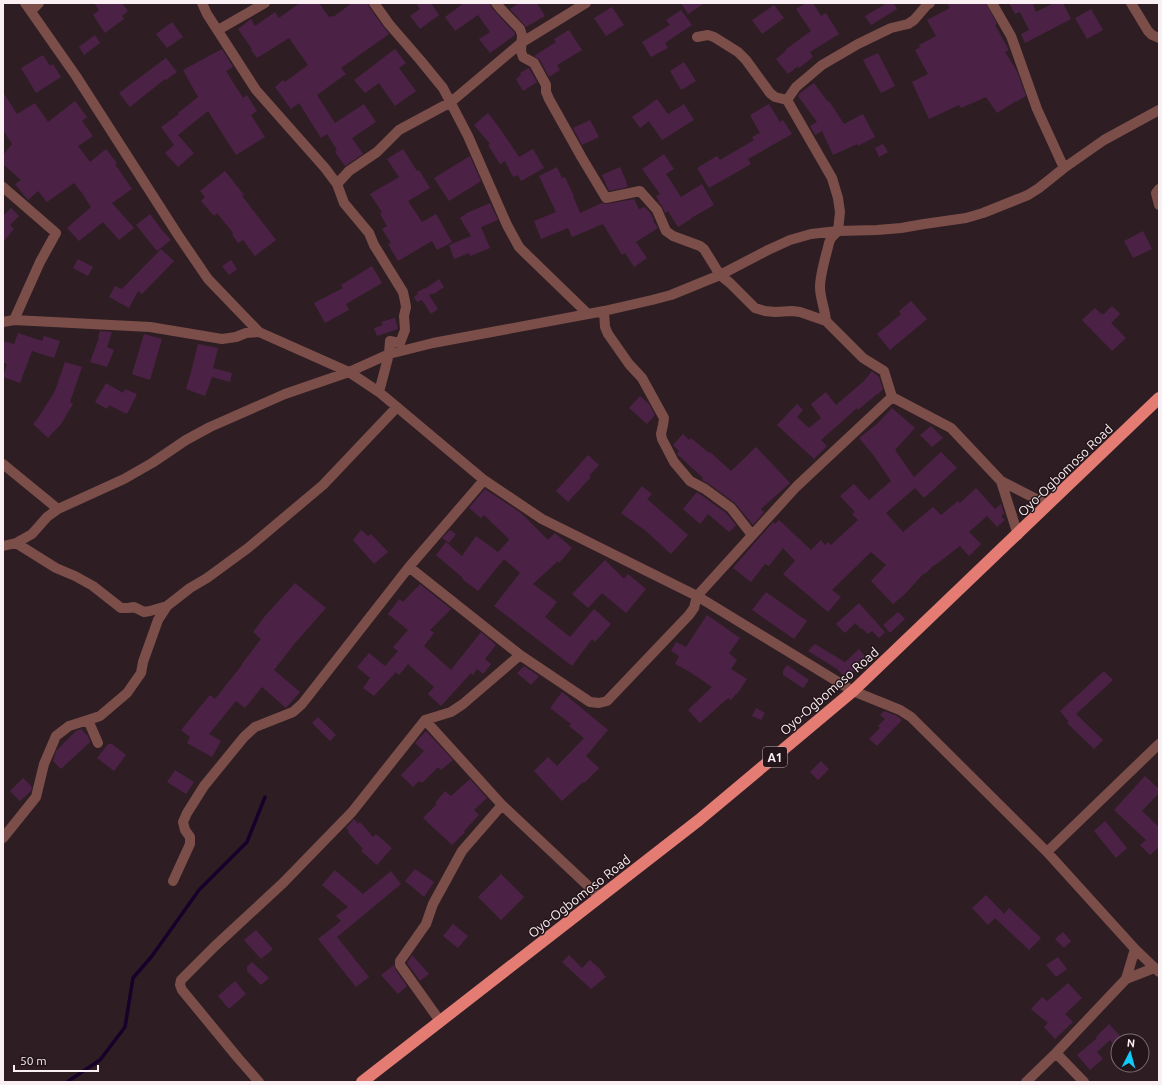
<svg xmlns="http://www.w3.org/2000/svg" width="1162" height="1085" font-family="Ubuntu,sans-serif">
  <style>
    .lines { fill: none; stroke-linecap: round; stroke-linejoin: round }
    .stream { stroke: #17012a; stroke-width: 3.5 }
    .building { fill: #4b2246 }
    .minor { stroke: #7c4e49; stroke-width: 10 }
    .trunk { stroke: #e47c74; stroke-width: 12 }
    .labels { text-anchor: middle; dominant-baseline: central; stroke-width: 3; stroke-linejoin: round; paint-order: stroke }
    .shield { fill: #24151a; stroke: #baaeb1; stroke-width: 1 }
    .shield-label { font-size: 12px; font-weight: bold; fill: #faeff2 }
    .street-label { font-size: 13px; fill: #faeff2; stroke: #24151a }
  </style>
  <rect width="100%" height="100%" fill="#2e1e23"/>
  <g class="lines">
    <path class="stream" d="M67 1082 100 1060 125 1027 133 978 152 956 199 890 247 842 265 797"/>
  </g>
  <path class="building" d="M94 3H122L128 11 122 16 124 19 105 33 93 15 99 10Z
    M300 3H319L329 17 332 16 333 17 352 3H368L369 7 389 34 341 68 346 74 317 95 335 123 364 104 376 122 352 138 363 154 345 166 335 152 337 150 327 134 321 138 299 103 291 109 275 87 283 80 285 82 308 65 289 38 257 58 251 50 252 49 238 29 251 19 255 26 275 12 279 18Z
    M416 3H431L439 15 420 29 410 16 420 9Z
    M464 3H490L491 7 514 32 515 35 490 53 479 39 490 32 478 15 455 31 445 17Z
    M519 3H537L545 16 526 27 510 9Z
    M681 3H705L688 14Z
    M806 3H813L821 16 826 13 839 34 810 52 813 57 799 68 798 66 788 74 776 59 786 51 785 50 811 31 796 9Z
    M887 3H894L897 9 871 25 865 16Z
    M947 3H986L997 24 995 25 1009 50 1005 52 1017 71 1026 96 1016 102V101L997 113 986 97 961 108 959 105 929 119 912 82 928 74 915 50 920 47 919 45 936 36 927 20 950 8Z
    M1009 3H1037L1033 5 1036 12 1054 3H1063L1071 19 1025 43 1021 34 1029 30 1020 12 1015 14Z
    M774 5 784 18 762 34 752 20Z
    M612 7 624 25 606 36 594 18Z
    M1091 9 1103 30 1087 39 1075 18Z
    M681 10 692 25 665 43 668 48 651 57 642 42 670 25 666 20Z
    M172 22 183 37 167 48 156 34Z
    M569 30 582 50 557 65 560 70 549 77 540 60 534 56 556 42 554 39Z
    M95 35 100 43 84 55 79 47Z
    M222 49 233 67 226 71 243 98 247 95 257 111 251 115 265 137 236 155 208 111 178 135 194 153 178 167 165 153 174 145 161 127 179 114 178 113 198 97 183 70Z
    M395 49 406 63 399 68 416 91 395 106 379 83 365 93 354 80Z
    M878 53 895 86 881 93 863 60Z
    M43 55 50 66 53 64 61 77 36 93 21 68Z
    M166 58 177 72 166 80 165 79 130 107 119 93Z
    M684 62 696 81 681 90 670 71Z
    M529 68 537 82 523 91 516 79 521 75 520 73Z
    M814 83 828 102 829 101 844 124 863 114 875 137 858 146 857 144 833 155 822 131 815 135 810 126 817 122 798 96 800 93Z
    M3 92 17 114 35 103 48 122 75 101 87 117 82 121 93 136 78 146 90 162 106 149 117 163 115 164 132 189 112 203 134 228 119 240 103 222 79 241 67 228 91 207 85 198V197L74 183 47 202 38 191 28 200 15 184 21 180 3 164V155L12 144 3 130Z
    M657 99 668 114 684 104 694 120 662 140 649 121 640 128 632 117Z
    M769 104 780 122 783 120 792 134 748 159 751 164 709 188 697 168 717 156 720 160 754 140 752 137 760 133 750 115Z
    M488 113 501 130 519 157 533 149 544 168 521 181 518 175 513 177 505 161 500 164 488 145 490 144 474 125Z
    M590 120 599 137 582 145 573 128Z
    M883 144 888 152 879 157 875 148Z
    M403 149 417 171 419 170 430 188 408 201 422 222 436 214 452 242 437 250 432 241 398 261 388 244 391 243 382 229 387 226 380 214 382 212 370 194 399 177 387 159Z
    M664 154 674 169 666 174 681 197 702 184 714 205 691 218V219L678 227 668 211 665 213 662 206 658 201H659L656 196 660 194 642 169Z
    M470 156 481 181 449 201 434 178Z
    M557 167 562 178 565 177 574 196H573L580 213 602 203 607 204 634 199 639 209 645 207 651 214 654 220 653 221 658 228 636 242 647 258 634 267 625 253 622 255 603 224 572 237 568 228 541 239 534 221 556 212 539 176Z
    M620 167 627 183H626L628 187 609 191 602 175Z
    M225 171 244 195 242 196 276 240 255 256 243 240 238 243 232 234 233 233 217 213 214 216 201 201 205 197 200 191Z
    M490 203 498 220 481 227 490 248 470 256 469 253 454 259 449 245 471 236 460 218 467 213Z
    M11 208 19 216 10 225 14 229 3 242V216Z
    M150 214 165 234V233L171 240 157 251 136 225Z
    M1143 231 1152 249 1133 258 1124 241Z
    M161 249 174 261 142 294 138 291 129 308 109 297 115 286 122 289Z
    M78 259 93 267 88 276 73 268Z
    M231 260 237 269 229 275 222 266Z
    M372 266 382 283 346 304 349 310 325 323 314 303 343 288 341 285Z
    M439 279 444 287 434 294V293L429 295 438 309 431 314 422 300 417 302 414 297 418 294 417 292 425 288V289Z
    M911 301 927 319 890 350 877 334 901 314 899 311Z
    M1112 306 1120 314 1111 323 1126 338 1112 351 1082 320 1095 308 1101 314 1102 313 1103 315Z
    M395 318 398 329 377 336 374 328 383 325 381 322Z
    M100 331 112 332 107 347 114 350 107 367 90 362 99 338 98 337Z
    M18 333 42 341 44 336 60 341 54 358 32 351 20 383 3 377 7 364 3 362V341L14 344Z
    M144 334 162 339 150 380 132 374Z
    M198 344 218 348 213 368 232 373 230 382 212 377 205 396 186 389 191 372Z
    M65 362 82 367 70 402 73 404 61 424 48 438 33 424 38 418 55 391Z
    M872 371 879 377 883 389 878 394H877L858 410 857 408 821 440 827 446 814 459 777 425 797 404 803 410 797 417 809 428 821 418 811 404 826 392 836 405 864 381Z
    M106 383 123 393 125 389 137 394 127 414 109 405 107 409 95 402Z
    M640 396 649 404 655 415 647 424 629 408Z
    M892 408 915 428 895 450 914 477 941 452 957 468 924 498 915 488 886 513 903 532 933 507 941 515 958 501 960 503 976 488 995 509 1001 504 1004 513 1001 516 1005 520 997 527 987 516 969 532 981 544 969 556 960 546 935 565H934L925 574 924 573 905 594 893 604 871 581 886 565 871 552 832 590 841 597 828 612 783 574 795 561 783 548 769 566 765 564 751 582 733 568 773 522 775 524 779 520 811 550 821 540 825 545 828 542 831 545 858 520 852 514 855 512 840 496 854 484 869 500 891 481 874 456 859 438 877 424Z
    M931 426 943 438 932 447 920 435Z
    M683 434 689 440 691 438 709 453 710 452 731 471 756 447 790 483 761 509 764 512 753 525 735 503 709 484 702 480 703 478 677 454 679 451 673 445Z
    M588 455 599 465 589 476 591 477 568 502 556 491Z
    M642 486 652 494 647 499 688 535 671 554 646 531 621 513Z
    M485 489 521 513 548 540 555 533 572 548 559 563 558 561 533 584 557 602 545 617 570 637 594 609 611 624 595 642 592 639 572 666 494 606 520 573 504 559 478 591 462 579 463 578 436 555 446 542 462 556 476 536 498 552 509 540V539L484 515 481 518 469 508Z
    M697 492 726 513 736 525 729 532 708 514 700 524 683 509Z
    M361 530 368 536 371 534 388 552 374 564 353 540Z
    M450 530 456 534 449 543 442 538Z
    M605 560 624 579 628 574 646 589 626 613 602 593 588 608 572 594Z
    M295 583 326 608 295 643 274 670 300 692 286 708 262 687 245 708 236 701 209 734 221 741 212 757 187 743 190 737 181 730 210 695 215 699 242 665H241L261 639 253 632 265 616Z
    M420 584 451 609 430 630 434 633 424 646 451 670 481 632 496 645 485 659 491 664 483 674 477 669 473 675 471 673 441 706 428 694 434 687 408 664 399 675 396 672 374 696 363 688 370 678 357 667 369 653 385 666 398 651 393 647 408 630 388 614 399 599 403 602Z
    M766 592 807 621 794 639 752 610Z
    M859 603 885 632 879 638 872 631 868 634 862 628 861 629 855 623 845 633 836 624Z
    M898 612 905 619 890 633 883 625Z
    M707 615 740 638 729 653 737 660 731 669 747 679 737 694H736L731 700 728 698 700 723 688 710 712 687 690 672 675 664 679 656 671 651 676 642 686 647Z
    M815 644 845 662 859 649 867 659 846 678 837 669 808 651Z
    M787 665 809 680 803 688 783 675V671Z
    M524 666 539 676 531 685 517 673Z
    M1104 671 1113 680 1076 714 1103 740 1094 749 1067 723 1069 722 1060 711Z
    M562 692 608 730 586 756 599 768 584 783 583 782 562 801 534 771 548 757 557 766 584 738 569 726 571 724 550 708Z
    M756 708 765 713 761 720 752 716Z
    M884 711 897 716 902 720 877 746 869 739 880 728 878 726 885 719 880 715Z
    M318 717 336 735 330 741 312 723Z
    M81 729 88 736 90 742 61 769 53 761 56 751 76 731Z
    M426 731 453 760 441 770 438 767 422 783 419 781 413 787 401 775 424 751 415 743Z
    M108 744H112L126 755 114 771 97 758Z
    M821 761 829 769 818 780 810 772Z
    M175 770 194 782 186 794 167 782Z
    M1145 776 1159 789V793L1142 811 1159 827V847L1150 855 1140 845 1146 840 1114 810Z
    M23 778 32 787 31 791 20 801 10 791Z
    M470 779 487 798 474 810 479 815 464 831 465 832 452 845 423 818 437 804 435 803 445 791 451 796Z
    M354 819 358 824 360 822 373 837 376 834 392 848 377 865 361 851 363 849 348 832 349 831 346 828Z
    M1105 821 1127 848 1116 858 1094 831Z
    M415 869 434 882 424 897 405 881Z
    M335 870 363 894 391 871 401 884 337 937 369 977 356 987 318 939 341 921 336 916 348 907 322 885Z
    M501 874 524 897 501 920 478 897Z
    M986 895 1004 914 1009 908 1041 938 1029 950 995 918 988 925 972 908Z
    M453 924 468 936 458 948 443 936Z
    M256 930 273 949 261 959 244 940Z
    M1063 932 1071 941 1064 948 1055 939Z
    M412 955 429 974 420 981 407 963Z
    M569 955 582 968 590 960 601 970V971L606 977 591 989 562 962Z
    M1058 957 1067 969 1056 977 1046 965Z
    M252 962 269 978 261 985 247 971V967Z
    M394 965 395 969 407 986 398 994 381 975Z
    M235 981 246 994 229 1009 218 996Z
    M1068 983 1082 998 1065 1014 1073 1022 1055 1039 1044 1027 1048 1023 1031 1009 1042 997 1047 1001Z
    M1109 1024 1122 1038 1118 1041 1115 1045 1110 1040 1097 1052 1103 1059 1090 1070 1077 1055 1097 1038 1096 1037Z"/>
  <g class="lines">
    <path class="minor" d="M25 3 76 76 178 235 208 279 259 332 349 372 379 392 484 480 542 519 697 596 853 691 900 710 911 717 1047 852 1135 949 1159 972
      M202 3 207 14 256 90 325 168 337 184 344 203 369 233 374 245 403 292 405 301 406 307 404 316 405 330 400 343 390 341 389 354 379 392
      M374 3 389 24 421 61 443 88 468 136 507 225 519 247 526 254 588 314
      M496 3 500 8 520 29 522 35 521 51 523 57 534 63 546 85V92L549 99 582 158 606 198 640 191 657 210 666 231 673 236 700 246 704 249 720 275 730 283 755 308 765 311 775 312 792 311 800 312 826 321 863 358 884 371 892 397 951 428 1001 481 1048 505
      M992 3 1011 36 1015 47 1037 109 1064 168
      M1131 3 1148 31 1152 35 1159 38
      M31 11 39 3
      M218 30 265 3
      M697 37 708 35 714 37 738 52 746 60 770 93 775 97 787 100
      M337 184 349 171 377 152 399 130 451 102 521 43 586 3
      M3 187 56 233 40 262 14 320
      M1159 189 1156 193 1159 205
      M604 311 605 327 608 334 629 364 642 378 664 418 663 425 661 434 662 439 674 462 690 481 705 489 731 508 752 535
      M826 321C825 309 820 298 820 287 820 274 826 256 829 243L831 238 838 231 840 212 838 198 832 178 787 100 796 87 822 65 858 44 891 28 908 24 914 20 927 5 930 3
      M3 322 14 320 150 327 222 339 236 337 246 333 259 332
      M3 464 58 509
      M1001 481 1018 535
      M16 543 56 568 75 576 93 586 121 608H128L134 607 144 612 150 611 167 606
      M3 546 16 543 32 534 47 517 58 509 124 479 152 463 186 440 210 427 285 394 349 372 389 354 433 343 604 311 652 300 671 295 720 275 768 250 790 240 811 234 838 231 877 230 901 228 924 224 966 218 983 213 1028 195 1039 188 1064 168 1104 140 1159 110
      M409 567 520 655 590 702 599 703 607 701 689 615 694 608 697 596 796 487 892 397
      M425 720 502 805 600 897
      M98 743 88 720 100 716 127 693 141 673 143 662 158 620 167 606 190 588 207 578 248 548 323 485 397 407
      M3 838 36 797 44 764 56 736 69 726 88 720
      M1047 852 1159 744
      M173 881 190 844V837L185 830 183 822 187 813 204 786 244 737 255 727 293 712 302 704 409 567 484 480
      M1126 979 1154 968
      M440 1021 400 965V961L426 924 433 904 462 851 502 805
      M1056 1053 1084 1082
      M259 1082 238 1058 182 990 180 985 181 980 214 947 283 883 352 812 425 720 451 712 463 704 520 655
      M1026 1082 1056 1053 1126 979 1135 949"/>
    <path class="trunk" d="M362 1082 699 820 853 691 1159 398"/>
  </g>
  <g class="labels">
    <rect class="shield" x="763" y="747" width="24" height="20" rx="3"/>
    <g class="shield-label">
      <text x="775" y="757">A1</text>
    </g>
    <g class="street-label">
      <text transform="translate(1065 470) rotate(-44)">Oyo-Ogbomoso Road</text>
      <text transform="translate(829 691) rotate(-41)">Oyo-Ogbomoso Road</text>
      <text transform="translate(579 896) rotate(-38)">Oyo-Ogbomoso Road</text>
    </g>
  </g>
  <rect width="1162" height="1085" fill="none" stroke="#faeff2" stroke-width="8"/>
  <g transform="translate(1130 1053) rotate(6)"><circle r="19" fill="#24151a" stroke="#7a6c70"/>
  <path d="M0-3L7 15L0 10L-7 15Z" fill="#0fcafa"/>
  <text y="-6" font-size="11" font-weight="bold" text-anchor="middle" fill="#faeff2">N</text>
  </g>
  <path d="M14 1065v6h84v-6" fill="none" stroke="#faeff2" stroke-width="2"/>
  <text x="20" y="1065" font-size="12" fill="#faeff2" stroke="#24151a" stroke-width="3" paint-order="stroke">50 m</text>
</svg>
